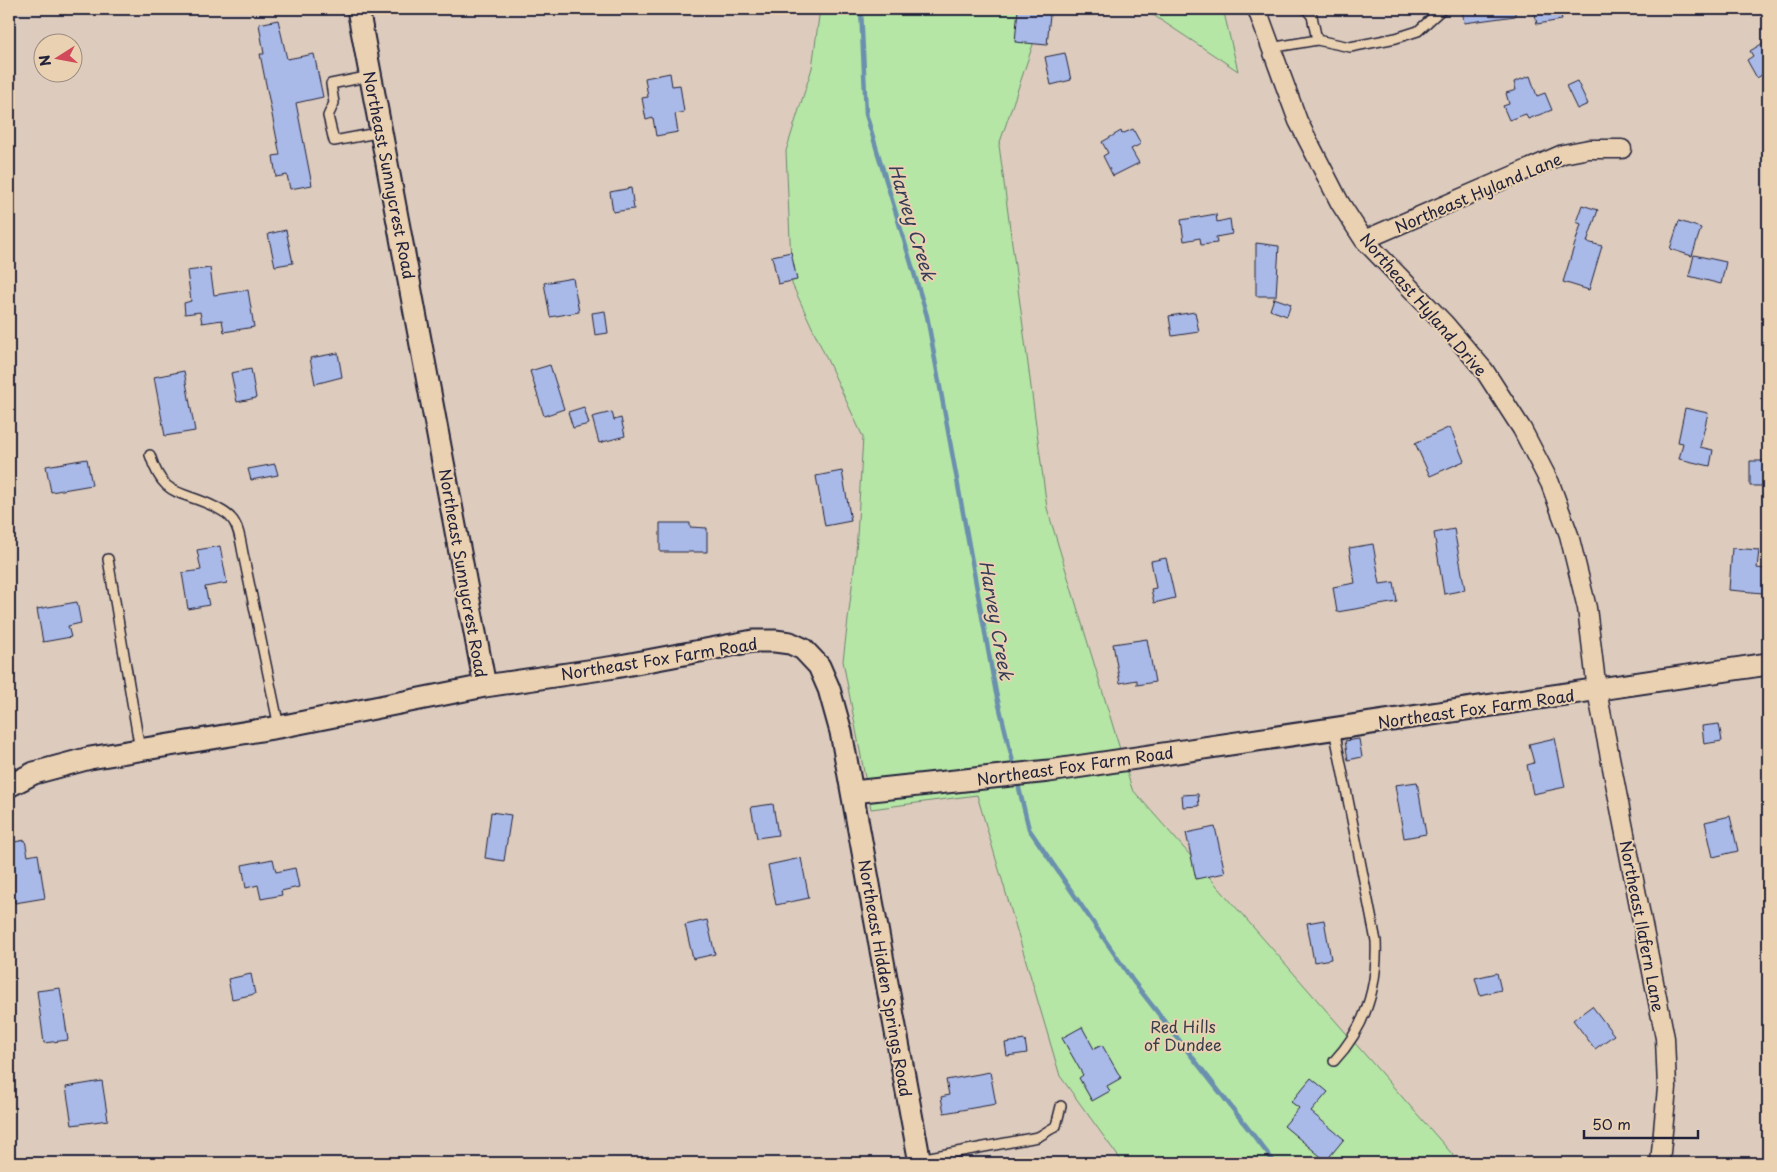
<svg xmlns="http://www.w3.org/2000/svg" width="1777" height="1172" font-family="'Playpen Sans',sans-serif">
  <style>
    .green { fill: #b5e6a5; stroke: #6c8470 }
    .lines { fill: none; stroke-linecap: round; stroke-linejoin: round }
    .stream { stroke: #6a90ae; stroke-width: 4.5 }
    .building { fill: #a9b9e8; stroke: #22223b }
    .service-casing { stroke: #22223b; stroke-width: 12 }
    .minor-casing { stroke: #22223b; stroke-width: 21 }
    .tertiary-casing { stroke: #22223b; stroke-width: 25 }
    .service { stroke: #ead1b2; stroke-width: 9 }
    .minor { stroke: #ead1b2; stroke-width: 18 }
    .tertiary { stroke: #ead1b2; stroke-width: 21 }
    .labels { text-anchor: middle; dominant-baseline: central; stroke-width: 4; stroke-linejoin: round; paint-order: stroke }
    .street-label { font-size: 16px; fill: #22223b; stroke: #ead1b2 }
    .park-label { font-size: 16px; fill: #383f4b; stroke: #ead1b2 }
    .water-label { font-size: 18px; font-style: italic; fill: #343d58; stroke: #ead1b2 }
  </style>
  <rect width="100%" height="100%" fill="#ddccbd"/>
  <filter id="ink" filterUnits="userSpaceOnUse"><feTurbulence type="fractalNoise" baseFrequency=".02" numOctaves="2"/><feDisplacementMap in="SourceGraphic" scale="10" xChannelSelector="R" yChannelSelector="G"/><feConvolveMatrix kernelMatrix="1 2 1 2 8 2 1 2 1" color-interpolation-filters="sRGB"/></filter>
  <g filter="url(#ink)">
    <path class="green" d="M820 9H1045L999 145 1047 508 1132 789 1460 1163H1123L1060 1076 977 795 871 809 843 661 856 553 863 437 792 284 786 151 812 68Z
      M1144 9H1223L1238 71Z"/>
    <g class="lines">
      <path class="stream" d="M861 9 866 114 927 316 996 693 1015 770
        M1017 780 1029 829 1133 981 1275 1163"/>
    </g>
    <path class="building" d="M1018 9H1046L1045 13 1050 14 1047 45 1015 42Z
      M1462 9H1515V16L1464 23Z
      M1534 9H1560L1562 20 1537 24Z
      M278 20 287 59 314 54 323 97 296 103 312 185 290 189 287 175 276 177 273 156 280 155 260 54H264L259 24Z
      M1768 40V71L1757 78 1747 60 1753 56 1750 51Z
      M1065 53 1071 80 1051 85 1045 57Z
      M670 73 672 86 680 85 684 112 675 114 678 132 656 136 653 118 646 120 642 98 648 97 645 78Z
      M1530 76 1537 96 1545 93 1552 110 1528 119 1526 114 1509 120 1503 106 1509 104 1506 93 1516 90 1514 82Z
      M1577 81 1588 104 1577 109 1566 86Z
      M1133 129 1141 144 1131 149 1139 163 1113 176 1103 156 1108 153 1102 142 1121 131 1122 134Z
      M631 188 634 209 613 212 610 192Z
      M1582 205 1598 210 1587 242 1602 246 1589 290 1563 282 1581 224 1576 222Z
      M1216 214 1217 222 1230 219 1232 234 1216 237 1217 243 1201 245 1200 238 1184 241 1181 220Z
      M1679 221 1701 228 1692 256 1670 249Z
      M286 230 293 263 275 266 268 234Z
      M1256 243 1279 246 1276 296H1256Z
      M791 252 797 280 778 284 772 256Z
      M1694 255 1726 262 1721 284 1689 276Z
      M210 268 214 295 248 290 254 327 224 332 222 320 202 323 200 312 185 314 184 303 191 301 187 271Z
      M573 278 579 312 550 317 544 283Z
      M1274 298 1291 304 1287 316 1270 310Z
      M605 311 608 333 595 335 592 313Z
      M1195 312 1199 332 1172 336 1169 316Z
      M338 353 342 377 315 384 310 358Z
      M550 365 564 409 544 416 530 371Z
      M251 369 256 398 237 402 231 373Z
      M184 371 195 431 165 436 154 377Z
      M584 407 589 424 573 428 568 412Z
      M1685 408 1708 413 1700 447 1713 450 1710 466 1679 459 1683 443 1678 442Z
      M612 412 614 420 621 418 625 436 599 443 592 417Z
      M1450 427 1464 461 1430 476 1415 443Z
      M87 459 92 485 51 492 46 466Z
      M1750 461H1768V486H1750Z
      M275 464 278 475 251 480 248 469Z
      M842 471 851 521 825 526 816 476Z
      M660 523H690V527L707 528V552H660Z
      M1454 529 1465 590 1444 594 1434 533Z
      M1373 544 1380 584 1394 582 1397 602 1337 612 1333 587 1355 583 1349 548Z
      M220 546 227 583 205 587 209 605 188 609 182 573 201 570 197 550Z
      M1732 548 1759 550 1757 568 1765 569 1763 593 1729 590Z
      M1166 558 1175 598 1154 603 1151 589 1156 588 1151 561Z
      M77 602 81 623 68 626 71 637 43 642 37 609Z
      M1147 639 1155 682 1137 685V680L1120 683 1113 644Z
      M1719 724 1722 741 1704 744 1702 726Z
      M1555 738 1565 787 1533 794 1527 765 1534 763 1529 744Z
      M1359 739 1362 757 1348 760 1345 741Z
      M1417 782 1426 834 1404 838 1395 785Z
      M1198 794 1199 806 1183 807 1182 795Z
      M773 804 778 835 757 838 751 807Z
      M491 812 511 815 504 861 485 858Z
      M1730 816 1738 851 1713 857 1705 822Z
      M1215 827 1225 873 1196 879 1186 833Z
      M25 840 28 856 38 854 45 898 15 903 11 882 9 883V843Z
      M801 858 809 898 776 905 768 865Z
      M273 859 276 872 295 868 299 887 281 891 282 895 261 899 258 885 246 888 242 865Z
      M707 920 715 954 693 959 685 925Z
      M1324 920 1331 959 1314 962 1307 923Z
      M1497 973 1501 990 1480 995 1475 978Z
      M251 974 255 994 232 999 228 979Z
      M60 988 68 1040 44 1043 37 991Z
      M1592 1006 1614 1035 1595 1049 1573 1020Z
      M1082 1027 1094 1049 1102 1045 1121 1078 1107 1086 1110 1091 1092 1101 1079 1078 1083 1075 1062 1038Z
      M1025 1040 1027 1053 1007 1056 1005 1043Z
      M990 1072 996 1104 944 1113 941 1097 949 1095 946 1080Z
      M1311 1078 1328 1092 1311 1112 1344 1139 1326 1161 1284 1126 1299 1108 1291 1102Z
      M102 1081 108 1120 72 1125 66 1087Z"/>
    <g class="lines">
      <g class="service-casing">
        <path id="service" d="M1306 9 1312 16 1317 40
          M1270 48 1317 40 1350 47 1396 38 1418 31 1442 9
          M371 76 331 84 334 103 328 116 334 141 382 132
          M150 455C164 499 179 489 215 507 220 510 227 513 231 518 240 527 241 546 244 558L279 727
          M108 559 140 750
          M1334 1061C1365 1028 1378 987 1376 941L1334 729
          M919 1159 1038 1137 1056 1126 1061 1106"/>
      </g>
      <g class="minor-casing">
        <path id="minor" d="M1257 9 1298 121 1340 203 1364 240 1445 324 1484 370 1522 429 1550 483 1569 535 1587 608 1597 691 1665 1038 1667 1088 1660 1163
          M1364 240 1563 154 1589 149H1622"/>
      </g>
      <g class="tertiary-casing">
        <path id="tertiary" d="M358 9 485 686
          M9 786 34 773 90 758 279 727 485 686 615 667 753 641H775L790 643 803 649 819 666 829 689 841 732 920 1163
          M853 792 1049 771 1768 664"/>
      </g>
      <use href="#service" class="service"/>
      <use href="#minor" class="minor"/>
      <use href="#tertiary" class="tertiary"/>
    </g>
  </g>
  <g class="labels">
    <g class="street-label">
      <text transform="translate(390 175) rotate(79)">Northeast Sunnycrest Road</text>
      <text transform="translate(1478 192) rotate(-23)">Northeast Hyland Lane</text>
      <text transform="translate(1424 304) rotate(49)">Northeast Hyland Drive</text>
      <text transform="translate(464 573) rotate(80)">Northeast Sunnycrest Road</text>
      <text transform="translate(659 658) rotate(-9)">Northeast Fox Farm Road</text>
      <text transform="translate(1476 708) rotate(-8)">Northeast Fox Farm Road</text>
      <text transform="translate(1075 765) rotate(-8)">Northeast Fox Farm Road</text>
      <text transform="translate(1643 926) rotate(79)">Northeast Ilafern Lane</text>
      <text transform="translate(886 978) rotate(80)">Northeast Hidden Springs Road</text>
    </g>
    <g class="park-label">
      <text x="1183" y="1026">Red Hills<tspan x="1183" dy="18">of Dundee</tspan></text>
    </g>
    <g class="water-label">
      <text transform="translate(913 222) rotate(73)">Harvey Creek</text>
      <text transform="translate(997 620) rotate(80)">Harvey Creek</text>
    </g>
  </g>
  <rect width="1777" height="1172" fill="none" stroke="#ead1b2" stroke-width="30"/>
  <rect x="15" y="15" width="1747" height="1142" fill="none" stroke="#22223b" stroke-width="2" filter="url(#ink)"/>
  <g transform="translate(58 58) rotate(259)"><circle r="24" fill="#ead1b2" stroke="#9a8b82"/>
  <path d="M0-4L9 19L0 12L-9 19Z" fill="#d1495b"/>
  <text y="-8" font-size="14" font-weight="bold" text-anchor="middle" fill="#22223b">N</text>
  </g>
  <path d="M1584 1130v8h114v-8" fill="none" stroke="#22223b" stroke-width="2.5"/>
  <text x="1592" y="1130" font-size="15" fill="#22223b" stroke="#ead1b2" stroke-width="4" paint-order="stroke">50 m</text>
</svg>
